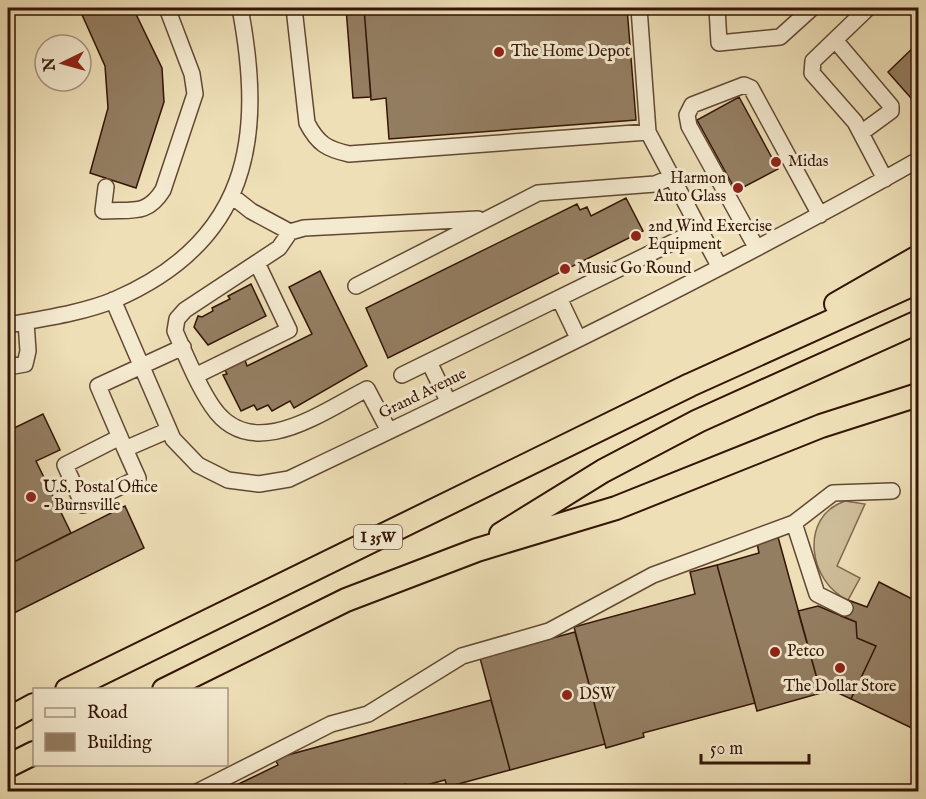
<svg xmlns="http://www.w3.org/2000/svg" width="926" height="799" font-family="'IM FELL English',serif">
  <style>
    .green { fill: #cebd99; stroke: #806950; stroke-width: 1.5 }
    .building { fill: #947e62; stroke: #331506; stroke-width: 1.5 }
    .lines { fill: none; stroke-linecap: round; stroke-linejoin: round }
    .minor-casing { stroke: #624832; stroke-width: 18 }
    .highway-casing { stroke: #331506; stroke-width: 26 }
    .minor { stroke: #f4ead0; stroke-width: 15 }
    .highway { stroke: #eedfb7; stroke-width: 22 }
    .poi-dot { fill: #8f2418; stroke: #f4ead0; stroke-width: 2 }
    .labels { text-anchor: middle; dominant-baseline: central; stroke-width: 6; stroke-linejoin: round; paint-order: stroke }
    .shield { fill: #f4ead0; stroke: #6d5543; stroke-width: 1.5 }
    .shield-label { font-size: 15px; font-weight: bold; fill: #331506 }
    .poi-label { font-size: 16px; fill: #331506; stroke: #f4ead0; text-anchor: start }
    .street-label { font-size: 16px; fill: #331506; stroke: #f4ead0 }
  </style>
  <rect width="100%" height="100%" fill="#eedfb7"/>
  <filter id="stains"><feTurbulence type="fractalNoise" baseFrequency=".00333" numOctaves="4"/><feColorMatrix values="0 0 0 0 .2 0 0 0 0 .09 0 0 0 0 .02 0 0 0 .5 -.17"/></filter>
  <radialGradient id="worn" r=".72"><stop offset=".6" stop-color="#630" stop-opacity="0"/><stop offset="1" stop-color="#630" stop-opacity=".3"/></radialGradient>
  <path class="green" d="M845 501 865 504 837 566 860 578 848 600C809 583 798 517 845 501Z"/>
  <path class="building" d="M79 8H133L162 68 164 102 136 188 90 173 108 108 105 66Z
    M346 8H364L371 97 353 98Z
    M364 8H627L636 120 389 139 386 98 371 100Z
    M729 8H770L729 13Z
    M918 43V106L888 72Z
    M739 97 778 169 736 191 697 120Z
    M626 198 643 231 388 358 366 308 577 204 580 210 587 207 591 216Z
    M320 271 367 366 294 408 290 401 272 411 268 405 257 410 254 405 241 411 223 375 227 374 225 370 245 360 247 366 312 334 289 287Z
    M251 284 266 316 208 345 194 327 198 316 202 317 213 311 212 308 230 299 228 296Z
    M43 414 60 450 36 461 71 533 8 565V431Z
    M125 506 144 548 8 616V565Z
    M778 537 821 693 757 711 717 565 759 553 757 543Z
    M717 565 755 703 643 733 644 737 606 748 574 627 695 594 690 572Z
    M879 582 918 602V731L851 699 876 646 857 638 856 622 841 616 848 600 867 607Z
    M818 606 856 622 857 638 876 646 851 699 832 690 821 693 798 611Z
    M575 632 605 744 510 770 480 658Z
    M491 700 510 770 447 787 445 780 408 790 406 784 378 792H222L278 765 276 761 284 756Z"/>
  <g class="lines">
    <g class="minor-casing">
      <path id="minor" d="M294 8 307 123C318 144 327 149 349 154L648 132
        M639 8 648 132 719 266
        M717 8 719 43 780 37 812 8
        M868 8 813 61 812 73 855 122 885 179
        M835 40 891 106V111L861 133
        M106 187 103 211C132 209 147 216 163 190L195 94 192 74 167 8
        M232 196 251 211 290 232 304 228 478 219
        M290 232 279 248 185 310 177 319 175 331C186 356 197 384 212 406 251 465 322 412 367 389L389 431
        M756 247 689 126 687 115 692 105 744 85 751 88 820 215
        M356 286 538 193 655 184 672 177
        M559 298 578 338
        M113 300 173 439 198 465 228 480 259 484 289 479C501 378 714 276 918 160
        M8 325C40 319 83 313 114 300 249 242 265 139 240 8
        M429 362 448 401
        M8 367 25 364 28 351 26 322
        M197 375 289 330 257 263
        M402 375 700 229
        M169 430 125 449 98 386 183 347
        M120 437 65 465 83 505 138 478 125 449
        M794 523 817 594 845 608
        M197 792 331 724 368 714 462 656 549 631 653 575 794 523 833 493 892 491"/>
    </g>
    <g class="highway-casing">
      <path id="highway" d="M836 304 918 257
        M501 534 603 471 698 421 918 322
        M67 690 690 385 918 282
        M164 690 346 600 477 550 616 508 821 426 918 395
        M8 719 34 705
        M8 766 34 753"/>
    </g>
    <use href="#minor" class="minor"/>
    <use href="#highway" class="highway"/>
  </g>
  <g class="poi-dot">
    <circle cx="499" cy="52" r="6"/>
    <circle cx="776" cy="162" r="6"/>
    <circle cx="738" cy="188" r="6"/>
    <circle cx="636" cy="236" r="6"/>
    <circle cx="565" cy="269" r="6"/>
    <circle cx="31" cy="497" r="6"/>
    <circle cx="775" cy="652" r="6"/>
    <circle cx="840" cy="668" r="6"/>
    <circle cx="567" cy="695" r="6"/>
  </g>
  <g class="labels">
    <rect class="shield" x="354" y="525" width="48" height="24" rx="4.5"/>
    <g class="shield-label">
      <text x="378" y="537">I 35W</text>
    </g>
    <g class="poi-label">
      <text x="511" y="52">The Home Depot</text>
      <text x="788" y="162">Midas</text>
      <text x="726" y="179" text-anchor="end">Harmon<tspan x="726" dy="18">Auto Glass</tspan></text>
      <text x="648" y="227">2nd Wind Exercise<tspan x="648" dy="18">Equipment</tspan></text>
      <text x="577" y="269">Music Go Round</text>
      <text x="43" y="488">U.S. Postal Office<tspan x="43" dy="18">- Burnsville</tspan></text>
      <text x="787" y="652">Petco</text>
      <text x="840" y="687" text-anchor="middle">The Dollar Store</text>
      <text x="579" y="695">DSW</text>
    </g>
    <g class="street-label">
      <text transform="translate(423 394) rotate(-26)">Grand Avenue</text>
    </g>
  </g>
  <rect width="926" height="799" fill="none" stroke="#eedfb7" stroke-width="30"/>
  <rect x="9" y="9" width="908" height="781" fill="none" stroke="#331506" stroke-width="3"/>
  <rect x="15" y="15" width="896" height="769" fill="none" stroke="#331506" stroke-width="1.5"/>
  <rect x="33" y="688" width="195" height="78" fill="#f4ead0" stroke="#a7957f" stroke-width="1.5"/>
  <rect x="45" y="708" width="30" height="9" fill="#f4ead0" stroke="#a7957f" stroke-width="1.5"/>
  <text x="87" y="718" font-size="18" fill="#331506">Road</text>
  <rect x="45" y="733" width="30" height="18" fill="#947e62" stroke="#a7957f" stroke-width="1.5"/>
  <text x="87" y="748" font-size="18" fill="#331506">Building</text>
  <g transform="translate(63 63) rotate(265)"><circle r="28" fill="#f4ead0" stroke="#a7957f" stroke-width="1.5"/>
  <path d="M0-4.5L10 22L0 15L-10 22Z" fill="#8f2418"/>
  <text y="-9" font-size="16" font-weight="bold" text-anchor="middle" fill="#331506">N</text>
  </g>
  <path d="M701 754v9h108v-9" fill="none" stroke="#331506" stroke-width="3"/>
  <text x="710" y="754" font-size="18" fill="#331506" stroke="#f4ead0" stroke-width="4.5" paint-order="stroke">50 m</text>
  <rect width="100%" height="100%" filter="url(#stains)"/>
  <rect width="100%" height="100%" fill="url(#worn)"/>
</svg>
